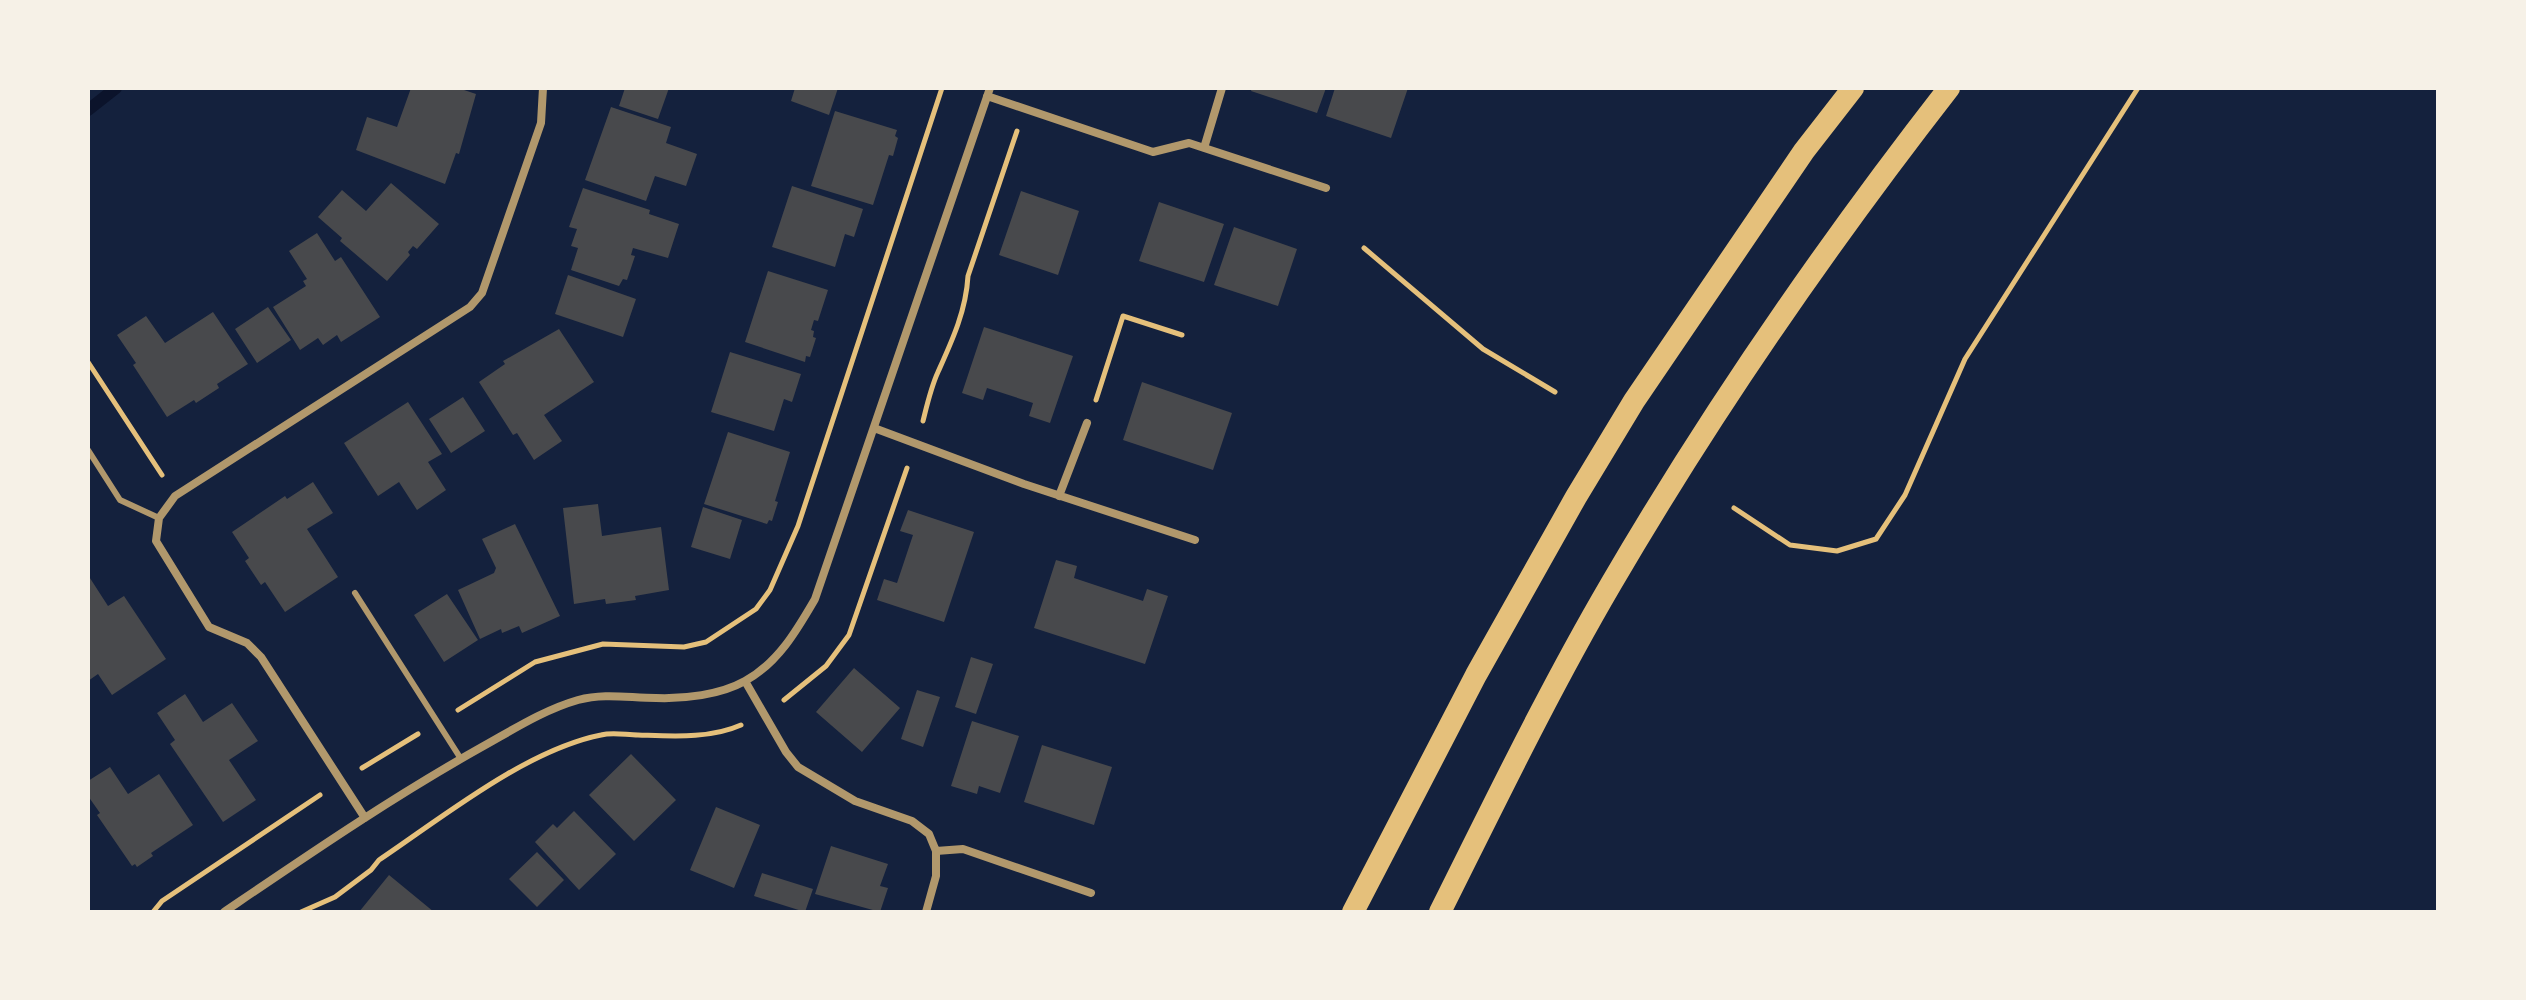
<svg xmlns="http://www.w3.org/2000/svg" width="2526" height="1000" font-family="Poppins,sans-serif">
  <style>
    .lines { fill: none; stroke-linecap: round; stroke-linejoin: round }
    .stream { stroke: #0b132b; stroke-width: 12 }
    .building { fill: #48494c }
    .path { stroke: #e5c07b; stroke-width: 5 }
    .service { stroke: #b1986c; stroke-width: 6 }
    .minor { stroke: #b1986c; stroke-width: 8 }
    .trunk { stroke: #e5c07b; stroke-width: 22 }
  </style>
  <rect width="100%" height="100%" fill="#14213d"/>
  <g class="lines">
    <path class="stream" d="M88 110 116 88"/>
  </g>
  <path class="building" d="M411 88H458L476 94 459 154 456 153 445 184 356 150 367 117 397 127Z
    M625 88H669L658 119 619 106Z
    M795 88H838L829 115 791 101Z
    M1252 88H1326L1317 113 1251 91Z
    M1335 88H1408L1391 138 1326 116Z
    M611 107 671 127 666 143 697 154 686 186 655 176 646 201 585 180Z
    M835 111 897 130 895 136 898 138 893 156 889 155 873 205 811 186Z
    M391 183 439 224 417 249 413 246 408 252 410 255 387 281 340 241 342 238 318 217 342 190 366 211Z
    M792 186 863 209 854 237 845 234 835 267 772 247Z
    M583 188 650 210 649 214 679 224 668 258 633 248 631 255 635 256 627 280 623 279 619 286 571 270 578 248 571 246 577 229 569 227Z
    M1021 191 1079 211 1058 275 999 255Z
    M1159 202 1224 224 1204 282 1139 261Z
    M1234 227 1297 249 1278 306 1214 285Z
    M317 233 335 261 341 257 380 317 341 342 337 335 323 345 318 338 300 350 273 307 306 286 303 281 307 279 289 251Z
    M768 271 828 290 818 321 814 320 811 330 814 331 813 337 816 338 810 357 806 356 805 362 745 342Z
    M568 275 636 299 623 337 555 314Z
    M268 307 291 340 257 363 235 329Z
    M213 312 248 364 217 384 219 388 196 403 194 400 167 417 133 365 136 363 117 335 146 316 165 343Z
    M984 327 1073 356 1050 423 1029 416 1033 403 987 388 983 400 962 393Z
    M559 329 594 382 544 415 562 441 534 460 517 433 513 435 479 382 505 364 503 361Z
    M730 352 801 374 792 402 784 399 774 431 711 412Z
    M1142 382 1232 413 1213 470 1123 440Z
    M463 397 485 431 451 453 429 419Z
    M408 402 442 454 428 462 446 490 417 510 399 482 378 496 344 443Z
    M728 432 790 452 775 501 778 502 772 521 769 520 767 524 704 504Z
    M313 482 333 513 307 529 338 577 285 612 265 582 261 585 245 561 249 558 232 532 285 496 287 499Z
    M598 504 602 536 661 527 669 590 635 596 636 600 606 604 605 599 574 604 563 508Z
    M703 507 742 520 730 559 691 547Z
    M908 510 974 532 944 622 877 600 884 579 897 583 913 535 900 531Z
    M515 524 560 616 522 633 519 626 502 633 501 629 480 639 458 590 494 573 496 568 482 539Z
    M1056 560 1077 566 1074 578 1143 601 1147 589 1168 596 1145 664 1034 628Z
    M88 575 108 606 124 596 166 659 112 695 98 674 88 681Z
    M447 594 478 640 444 662 414 615Z
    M971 657 993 664 976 714 955 707Z
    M854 668 900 708 862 752 816 712Z
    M917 690 940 697 923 747 901 739Z
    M185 694 203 722 232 703 258 741 229 760 256 800 223 822 170 744 175 740 157 713Z
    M972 721 1019 736 1000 793 979 786 977 794 951 786Z
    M1042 745 1112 767 1094 825 1024 802Z
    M631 754 676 800 634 841 589 795Z
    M110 767 128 794 159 774 193 825 151 853 153 856 137 867 135 864 132 866 97 815 100 813 88 796V781Z
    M716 807 760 825 734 888 690 870Z
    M574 811 616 854 579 890 535 842 553 824 557 828Z
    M831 846 888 864 880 886 888 888 880 912 815 894Z
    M537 852 564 880 537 907 509 879Z
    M762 873 813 889 805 912 754 896Z
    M389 875 434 912H359Z"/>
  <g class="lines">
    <path class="path" d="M1364 248 1483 349 1555 392
      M88 362 162 475
      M1096 400 1123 316 1182 335
      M923 421C927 405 931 387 938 372 952 341 966 311 968 276L1017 131
      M1734 508 1790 545 1837 551 1876 539 1905 495 1965 359 2138 88
      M784 700 826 666 849 635 907 468
      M458 710 535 662 603 644 684 647 706 642 756 609 770 590 798 526 942 88
      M362 768 418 734
      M153 912 162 901 320 795
      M301 912 335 897 371 870 379 860C443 817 526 750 601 735 613 732 626 735 638 735 671 736 710 739 741 725"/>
    <path class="service" d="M88 450 120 500 159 518
      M355 593 461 759"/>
    <path class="minor" d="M987 96 1153 152 1189 143 1326 188
      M1204 148 1222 88
      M874 428 1024 484 1195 540
      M1059 496 1087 423
      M745 681 786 752 798 767 855 801 912 821 929 834 936 851V876L926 912
      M365 818 261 657 247 643 209 627 156 541 159 518 175 496 470 307 482 293 541 123 543 88
      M936 851 963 849 1091 893
      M224 912C308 855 391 798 480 748 511 731 543 710 578 700 605 693 629 698 656 698 684 699 720 695 745 681 778 663 797 630 815 599L990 88"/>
    <path class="trunk" d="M1353 912 1476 675 1576 497 1634 401 1804 151 1853 88
      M1440 912C1495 802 1549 690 1611 584 1712 411 1826 246 1949 88"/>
  </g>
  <rect width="2526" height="1000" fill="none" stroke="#f6f1e7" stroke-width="180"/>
</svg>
